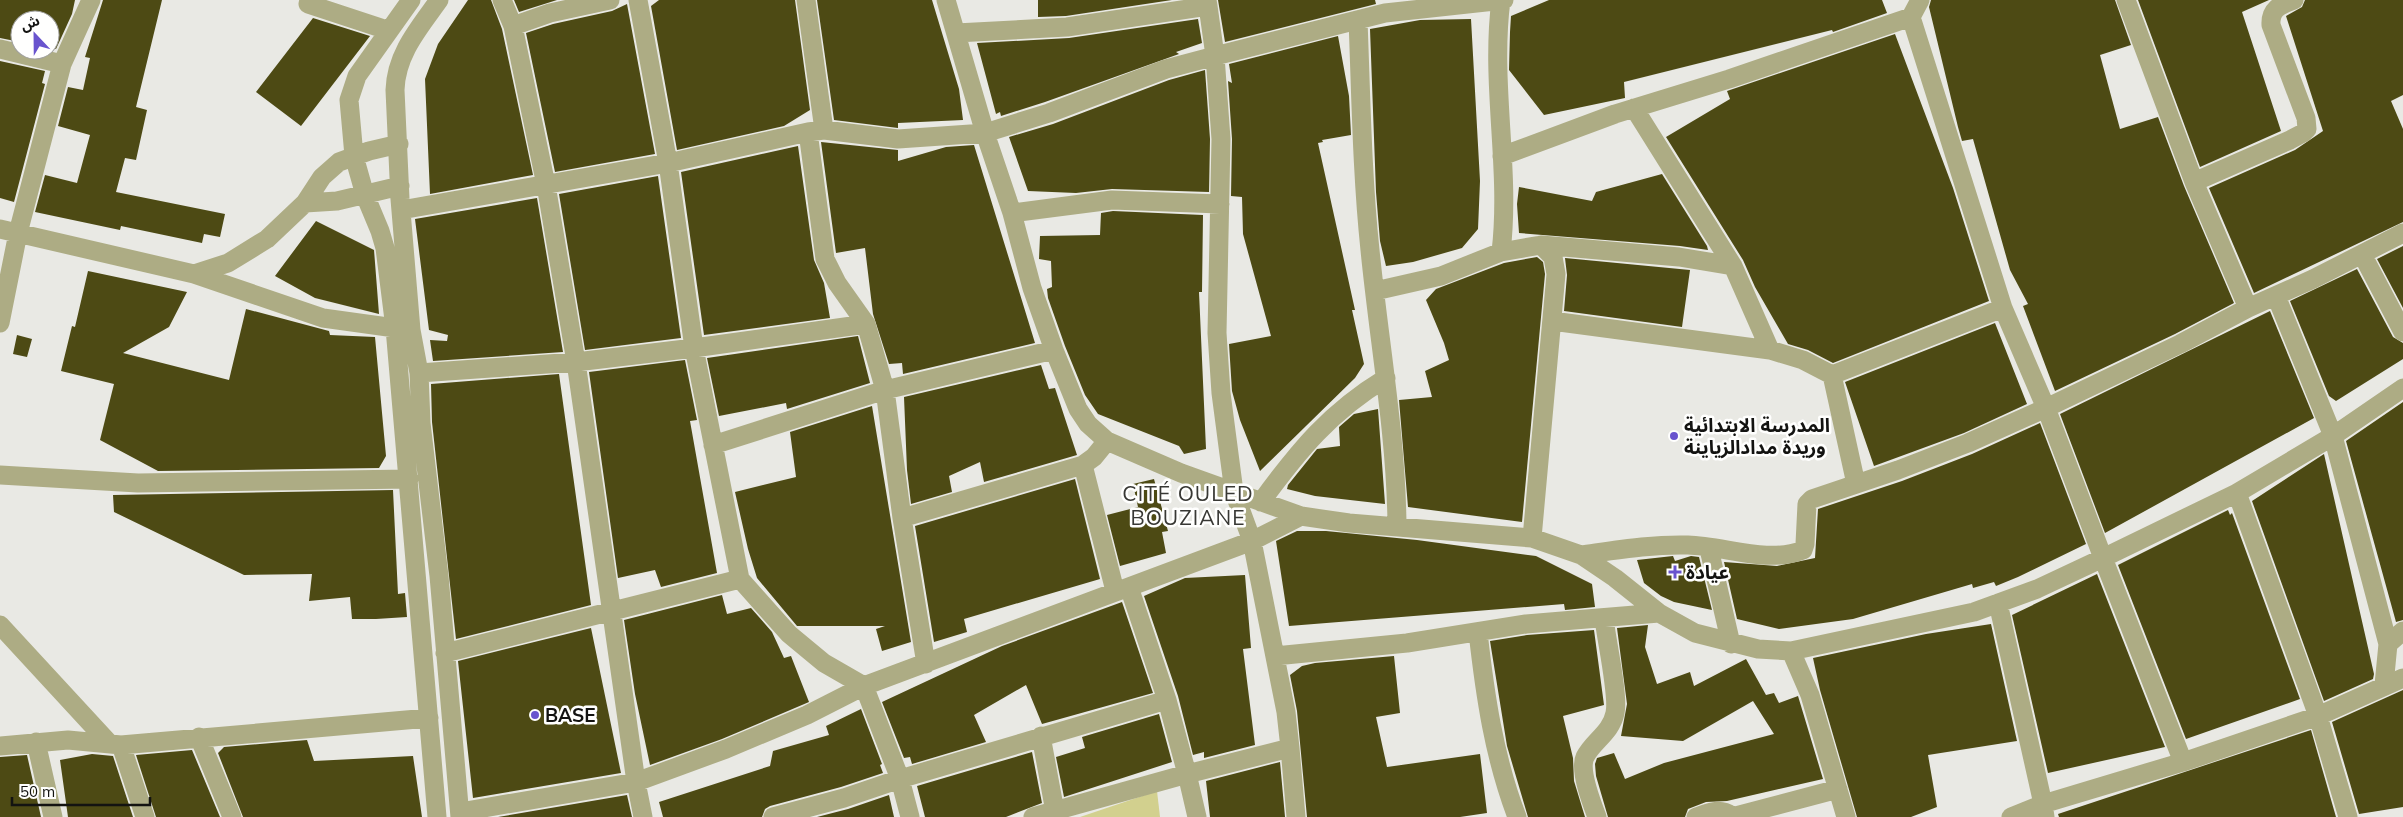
<svg xmlns="http://www.w3.org/2000/svg" width="2403" height="817" font-family="Mulish,'Noto Sans Arabic',sans-serif">
  <style>
    .green { fill: #d2d08e }
    .building { fill: #4d4a14 }
    .lines { fill: none; stroke-linecap: round; stroke-linejoin: round }
    .minor { stroke: #adac84; stroke-width: 19 }
    .poi-dot { fill: #6954ce; stroke: #fffffe; stroke-width: 2 }
    .labels { text-anchor: middle; dominant-baseline: central; stroke-width: 5; stroke-linejoin: round; paint-order: stroke }
    .poi-label { font-size: 19px; font-weight: bold; fill: #131311; stroke: #fffffe; text-anchor: start }
    .quarter-label { font-size: 21px; letter-spacing: 1px; fill: #383834; stroke: #fffffe }
  </style>
  <rect width="100%" height="100%" fill="#e9e9e4"/>
  <path class="green" d="M1157 791 1160 817H1080Z"/>
  <path class="building" d="M0 0H75L72 14 56 49 50 47V20H20V42L0 38Z
    M103 0H162L136 107 147 110 136 160 125 158 116 192 225 214 220 237 204 234 202 243 121 226 120 230 35 212 45 175 77 183 90 135 58 126 68 87 83 90 90 58 85 57Z
    M468 0H491L502 29 533 175 430 194 425 79 438 44Z
    M514 0H557L519 12Z
    M659 0H795L810 110 784 126 677 150 651 6Z
    M817 0H932L959 89 963 120 898 123V128L834 120Z
    M1038 0H1172L1066 16 1038 17Z
    M1218 0H1375L1376 4 1225 42Z
    M1549 0H1882L1887 13 1833 32 1832 30 1624 82 1625 98 1544 115 1509 70 1510 32 1511 16Z
    M1931 0H2115L2131 45 2100 55 2120 129 2158 117 2184 186 2234 303 2175 334 2055 391 2023 306 2028 304 2010 270 1973 139 1962 141 1958 127 1929 7Z
    M2138 0H2269L2242 12 2281 131 2200 167Z
    M2305 0H2403V95L2391 101 2403 129V222L2254 293 2209 188 2295 150 2323 131 2286 16 2302 7Z
    M627 4 655 154 555 172 526 33 553 24 612 11Z
    M313 18 370 36 301 126 256 92Z
    M1198 19 1202 43 1176 52 1179 54 1045 102 1001 116 1000 112 996 114 977 43 1069 38Z
    M1471 19 1480 181 1478 229 1462 248 1413 262 1386 266 1380 241 1376 192 1370 29 1420 20Z
    M1895 34 1953 188 1989 301 1833 363 1808 350 1788 344 1755 287 1743 260 1666 137 1730 99 1727 91Z
    M1338 36 1349 96 1351 135 1322 140 1323 142 1318 143 1355 310H1352L1364 364 1355 378 1260 471 1240 420 1232 391 1229 344 1271 336 1243 234 1242 197 1231 196 1232 139 1228 81 1232 83 1229 64Z
    M0 61 45 71 42 83 45 84 14 202 0 198Z
    M1205 70 1210 139 1209 192 1112 189 1076 193 1028 191 1009 137 1053 124 1169 80Z
    M821 142 898 150V161L946 147 974 145 1035 343 903 374 902 363 889 364 873 314 865 248 836 253Z
    M798 146 814 260 824 283 830 318 704 335 681 172Z
    M1662 174 1707 246 1708 250 1680 246 1519 233 1517 204 1519 187 1592 201 1596 192Z
    M658 176 681 338 585 350 559 194Z
    M537 198 563 352 433 361 430 340 447 341 448 335 429 330 415 219Z
    M1113 211 1203 215 1202 292H1199L1206 449 1184 454 1179 446 1098 414 1085 395 1065 346 1048 298 1047 289 1052 287 1051 261 1039 259 1040 236 1100 235 1101 213Z
    M316 221 374 250 379 314 315 298 275 276Z
    M2403 246V308L2377 259Z
    M1537 257 1543 262 1545 274 1522 522 1408 507 1399 400 1432 397 1425 371 1449 360 1444 343 1426 300 1436 289 1504 263Z
    M1565 258 1690 270 1682 327 1564 311 1567 275Z
    M2357 269 2393 337 2403 343V359L2336 401 2329 396 2290 301Z
    M88 271 187 292 169 327 123 353 229 380 246 309 329 331 330 335 375 337 386 456 379 468 158 471 100 440 114 384 61 371 72 326 75 327Z
    M2270 311 2314 418 2105 533 2060 414Z
    M1995 323 2027 404 1964 433 1874 466 1845 382Z
    M17 335 32 339 27 357 13 354Z
    M858 336 870 383 787 409 786 403 719 416 707 358Z
    M685 360 697 420 690 421 717 573 661 587 655 570 618 578 589 372Z
    M1041 365 1049 389 1055 388 1077 455 984 482 980 462 949 476 952 492 911 504 907 470 904 397Z
    M559 374 591 605 456 639 432 422 431 384Z
    M2403 402V620L2396 622 2346 441Z
    M872 406 911 642 882 651 876 629 885 626H797L757 578 748 549 735 492 796 477 790 432Z
    M1378 409 1385 504 1315 496 1287 489 1288 485 1317 449 1340 446 1339 427 1354 414Z
    M2040 423 2086 544 2018 577 1996 586 1994 582 1973 588 1972 584 1853 619 1779 629 1737 619 1724 562 1777 566 1815 558 1818 509 1902 481 1972 454Z
    M2324 454 2374 674 2373 679 2324 701 2252 501Z
    M1075 479 1100 579 964 619 967 632 934 642 915 526Z
    M1154 479 1168 531 1162 532 1166 553 1120 566 1107 515 1138 507 1133 484Z
    M393 490 398 594 405 593 407 617 376 619H352L350 597 309 601 312 574 244 575 114 512 113 495Z
    M2228 510 2230 515 2232 513 2300 699 2186 739 2118 565Z
    M1297 531H1326L1417 540 1536 556 1592 584 1595 607 1565 610 1564 604 1289 626 1276 541Z
    M1673 556 1675 561 1691 556 1699 557 1712 610 1674 602 1661 596 1644 583 1637 560Z
    M2097 574 2165 747 2048 773 2012 615Z
    M1245 575 1251 648 1243 649 1255 745 1204 758V752L1193 755 1178 696 1144 596 1185 578Z
    M722 595 727 614 751 608 772 632 784 658 791 656 809 702 722 739 650 765 635 694 624 620Z
    M1122 602 1153 693 1042 724 1026 685 974 715 986 742 912 764 910 757 904 758 882 702 1002 646Z
    M1991 624 2017 741 1928 755 1937 807 1911 817H1857L1820 690 1813 658 1926 634Z
    M1648 625 1645 647 1657 684 1690 672 1694 686 1746 659 1766 695 1774 693 1779 703 1798 696 1823 779 1727 801 1706 802 1688 809 1685 817H1608L1596 776 1595 764 1597 758 1614 753 1625 779 1664 763 1774 734 1753 701 1683 741 1621 736 1627 704 1617 628Z
    M591 628 621 773 473 798 458 661Z
    M1594 630 1604 705 1563 716 1573 758 1574 781 1585 817H1528L1507 746 1490 641 1527 635Z
    M1394 656 1400 713 1376 717 1387 767 1480 754 1487 813 1460 817H1307L1297 711 1290 675 1302 666 1315 663Z
    M2403 690V807L2359 814 2332 722Z
    M861 709 882 764 880 765 883 773 841 787 770 806 765 809 762 817H663L659 802 770 766 773 751 829 735 826 726Z
    M1159 714 1172 762 1064 797 1056 757 1085 748 1082 737Z
    M2311 730 2336 817H2059L2058 814Z
    M307 740 314 761 413 756 422 817H243L218 753 224 747Z
    M192 750 220 817H156L136 755Z
    M1032 752 1042 803 1006 817H925L917 786Z
    M92 754 113 756 133 817H68L60 760Z
    M27 755 41 817H0V757Z
    M1280 762 1285 817H1210L1206 781Z
    M627 795 632 817H498Z
    M889 795 894 817H817L848 809Z"/>
  <g class="lines">
    <path class="minor" d="M309 0 308 4 387 30
      M411 0 357 76 349 100 354 156 365 195 380 231 385 248 395 328 437 817
      M439 0C419 28 396 54 395 90L400 199 411 330 419 373 421 423 439 576 460 817
      M502 0 513 26 546 185 576 362 636 782 643 817
      M638 0 668 163 694 348 740 579 789 634 824 663 864 686 1252 541 1301 516
      M806 0 824 130
      M946 0 985 133 1012 213 1032 288 1054 350 1078 409 1088 424 1107 441 1181 473 1301 516 1349 523 1532 538 1581 555 1615 578 1659 613 1695 633 1758 649 1791 651 1974 612 2037 589 2103 558 2046 408 2003 308 1911 17 1920 0
      M1501 0C1490 84 1511 169 1501 252L1541 245 1553 257 1556 274 1532 538
      M2126 0 2194 182 2248 308
      M1358 20C1361 97 1362 174 1370 250 1379 342 1396 433 1397 525
      M513 26 550 13 610 0
      M956 33 1067 27 1208 6 1207 0
      M0 49 62 64 91 0
      M1634 108 1733 266 1770 350
      M808 132 824 130 898 139 985 133 1049 113 1166 69 1215 56 1208 6
      M1502 156 1615 114 1729 79 1911 17
      M2194 182 2290 140 2303 133 2307 129 2306 118 2271 25C2270 8 2281 5 2294 0
      M305 203 337 201 400 186
      M401 210 668 163 808 132 825 259 837 283 866 324 885 390 902 518 926 664
      M1012 213 1112 200 1220 204
      M0 229 194 274 228 263 267 239 305 203 322 177 339 162 369 151 399 144
      M1541 245 1679 257 1733 266
      M2362 254 2403 332
      M194 274 323 318 395 328
      M1375 291 1441 276 1501 252
      M2276 296 2333 436 2388 644
      M1552 321 1770 350 1803 360 1832 375 1856 484
      M0 323 18 233 62 64
      M419 373 576 362 694 348 866 324
      M1832 375 2003 308
      M713 445 885 390 1054 350
      M1083 465 1115 591
      M0 475 138 483 409 479
      M2237 493 2333 436 2403 388
      M1261 502C1299 450 1330 412 1386 378
      M902 518 1083 465 1094 457 1107 441
      M1709 549 1731 644
      M1581 555C1617 550 1652 544 1688 545 1725 546 1768 564 1803 550L1805 544 1807 504 1812 499 1898 470 1968 443 2046 408 2180 344 2248 308 2313 279 2403 233
      M1129 587 1167 700 1187 774 1290 748 1286 712 1252 541 1234 492 1221 393 1217 333 1221 139 1215 56 1385 13 1504 0
      M1998 603 2043 804 2011 817
      M0 625 108 742
      M1478 632C1485 695 1494 757 1517 817
      M1791 651 1810 695 1846 817
      M445 653 740 579
      M1275 656 1407 643 1526 624 1659 613
      M2384 685 2388 644 2403 631
      M1041 736 1056 817
      M199 737 232 817
      M36 742 53 817
      M121 745 145 817
      M0 746 68 740 121 745 429 718
      M1290 748 1296 817
      M460 812 636 782 726 749 807 715 864 686 900 779 910 817
      M773 817 844 798 900 779 1167 700
      M1033 817 1187 774 1197 817
      M1597 817C1592 804 1579 770 1585 757 1593 741 1611 733 1615 713 1619 696 1606 638 1604 618
      M1696 817C1709 813 1719 807 1732 816
      M1732 817 1838 789
      M2045 817 2043 804 2183 762 2103 558 2237 493 2318 716 2183 762
      M2348 817 2318 716 2403 678"/>
  </g>
  <g class="poi-dot">
    <circle cx="1674" cy="436" r="5"/>
    <path d="M1672.5 564.5h5v5h5v5h-5v5h-5v-5h-5v-5h5z"/>
    <circle cx="535" cy="715" r="5"/>
  </g>
  <g class="labels">
    <g class="poi-label">
      <text x="1684" y="425">المدرسة الابتدائية<tspan x="1684" dy="22">وريدة مدادالزياينة</tspan></text>
      <text x="1686" y="572">عيادة</text>
      <text x="545" y="715">BASE</text>
    </g>
    <g class="quarter-label">
      <text x="1188" y="493">CITÉ OULED<tspan x="1188" dy="24">BOUZIANE</tspan></text>
    </g>
  </g>
  <g transform="translate(35 35) rotate(338)"><circle r="24" fill="#fffffe" stroke="#a1a19f"/>
  <path d="M0-4L9 19L0 12L-9 19Z" fill="#6954ce"/>
  <text y="-8" font-size="14" font-weight="bold" text-anchor="middle" fill="#131311">ش</text>
  </g>
  <path d="M12 797v8h138v-8" fill="none" stroke="#131311" stroke-width="2.5"/>
  <text x="20" y="797" font-size="15" fill="#131311" stroke="#fffffe" stroke-width="4" paint-order="stroke">50 m</text>
</svg>
